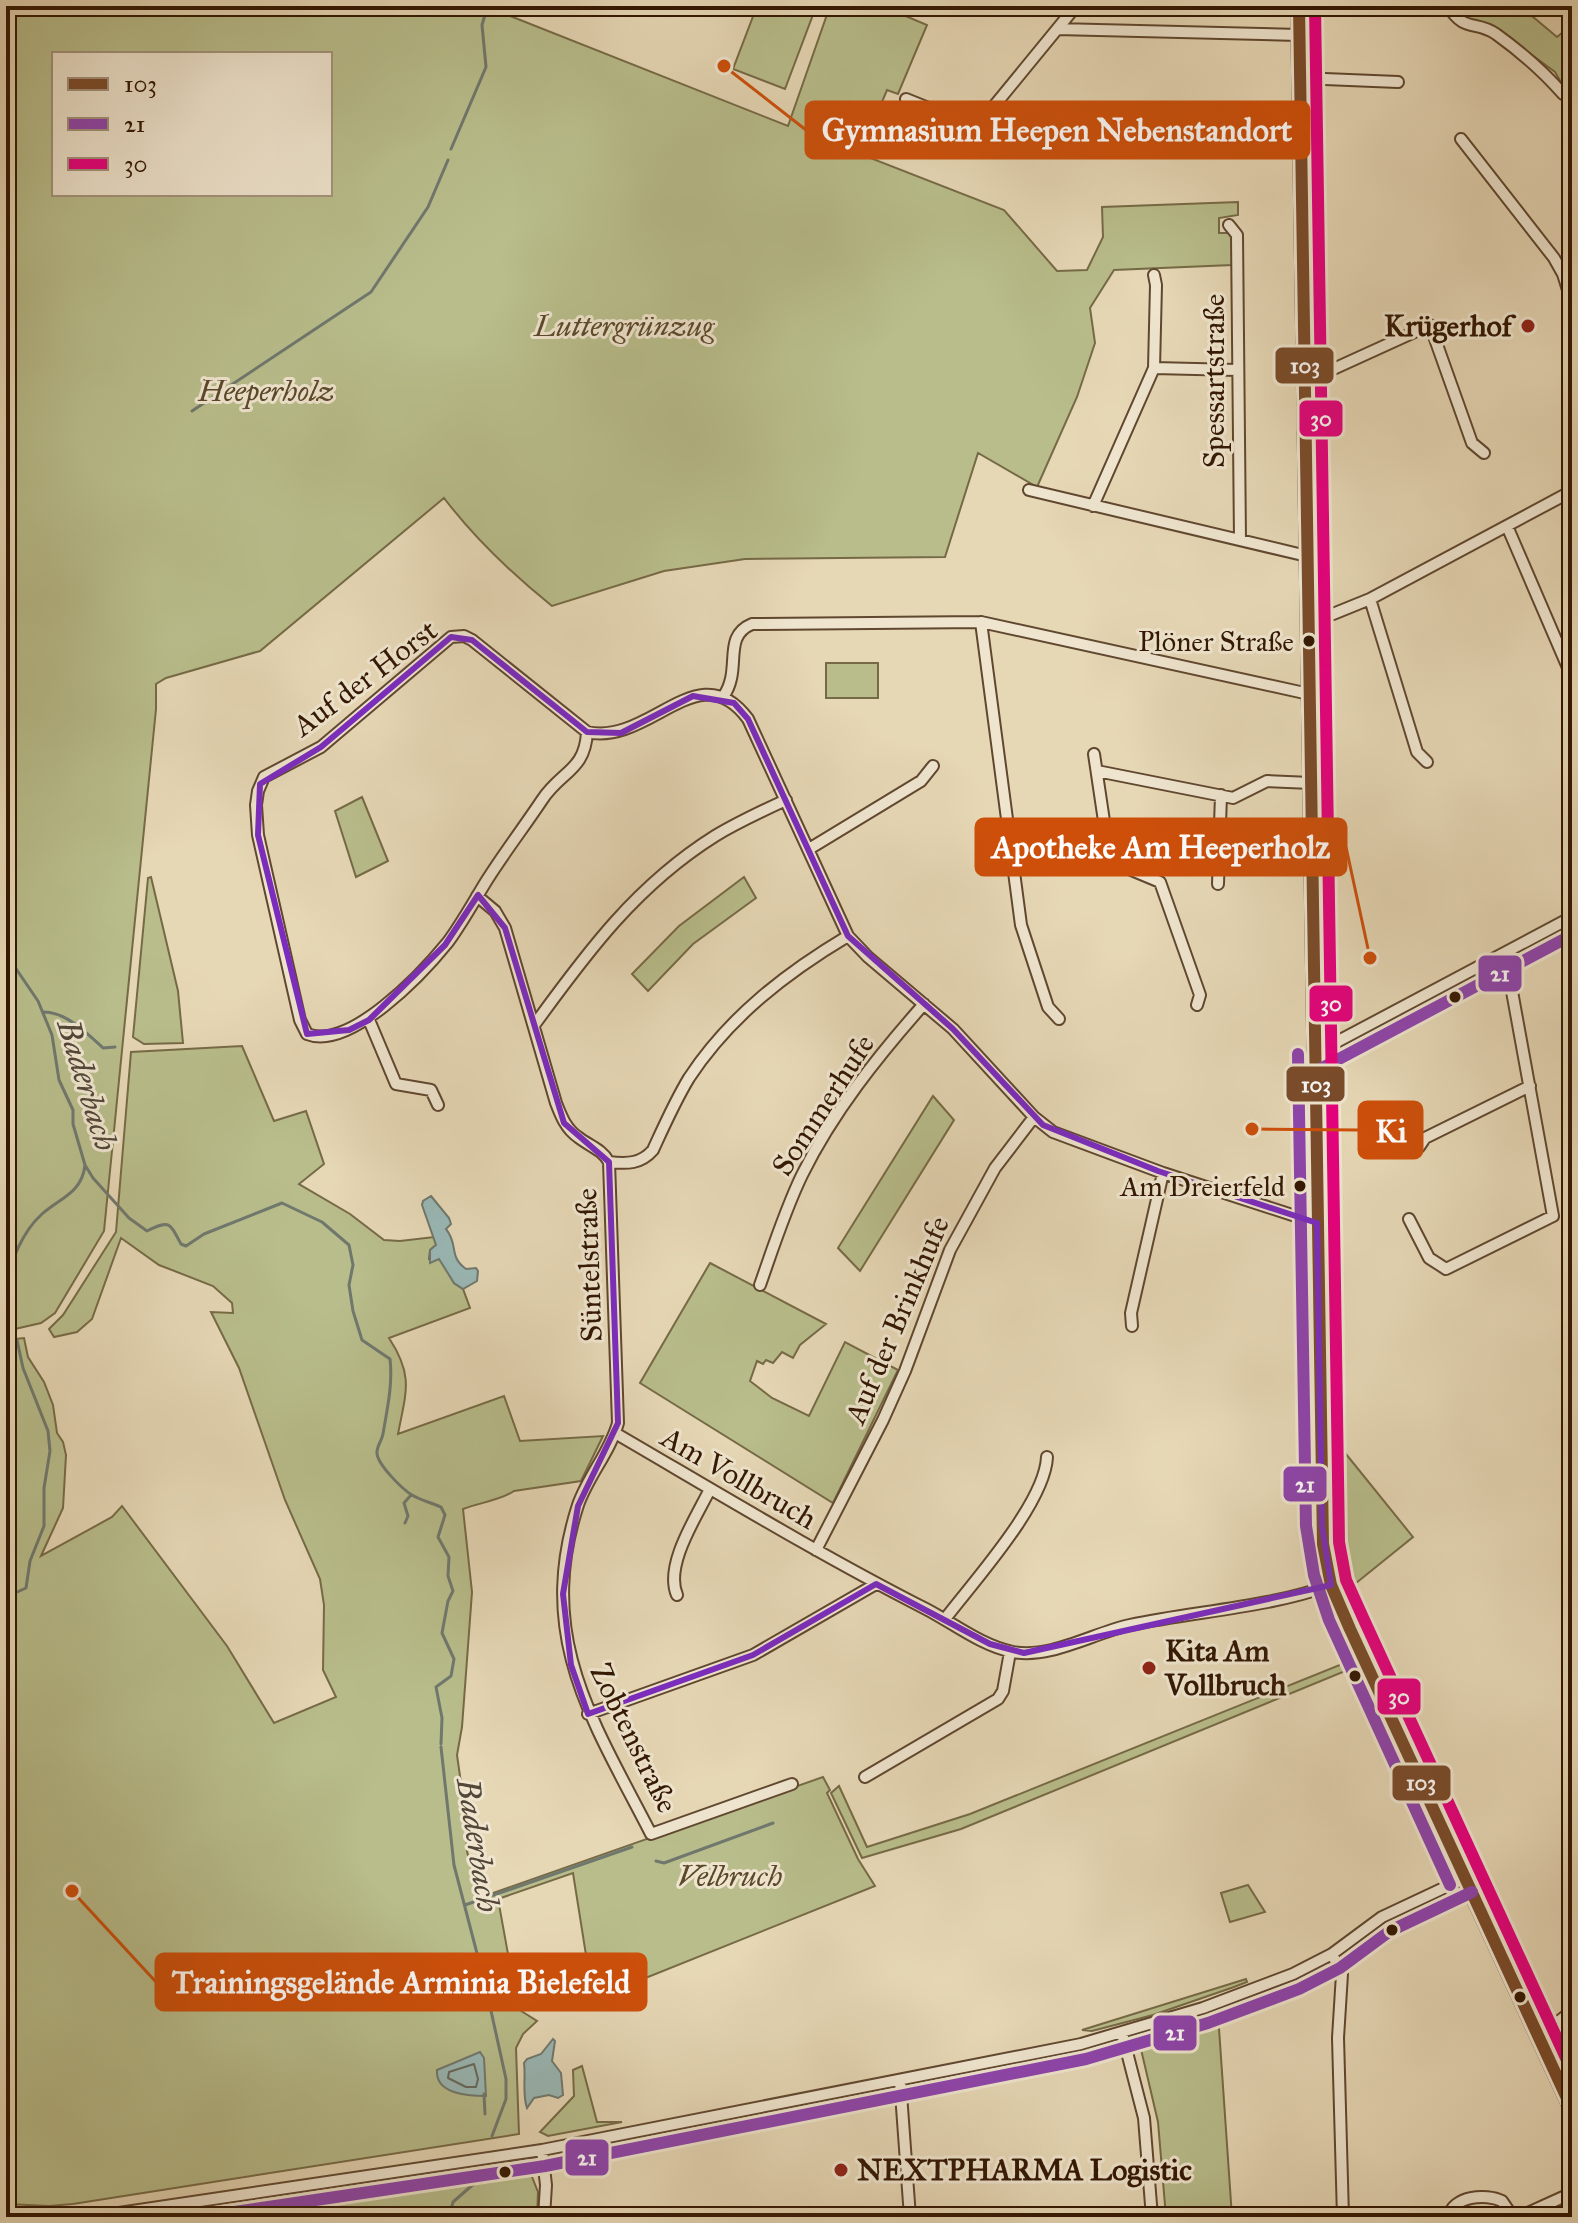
<svg xmlns="http://www.w3.org/2000/svg" width="1578" height="2223" font-family="'IM FELL Great Primer',serif">
  <style>
    .green { fill: #b8bd8b; stroke: #766a46; stroke-width: 2; fill-rule: evenodd }
    .water { fill: #99b8b6; stroke: #70786e; stroke-width: 2 }
    .lines { fill: none; stroke-linecap: round; stroke-linejoin: round }
    .shore { stroke: #66685c; stroke-width: 2 }
    .stream { stroke: #70786e; stroke-width: 3 }
    .street-casing { stroke: #60472f; stroke-width: 14 }
    .secondary-casing { stroke: #331702; stroke-width: 18 }
    .street { stroke: #efe5cf; stroke-width: 10 }
    .secondary { stroke: #efe5cf; stroke-width: 14 }
    .bus-1-casing { stroke: #efe5cf; stroke-width: 18 }
    .bus-2-casing { stroke: #efe5cf; stroke-width: 18 }
    .bus-3-casing { stroke: #efe5cf; stroke-width: 18 }
    .bus-1 { stroke: #7a4b2a; stroke-width: 12 }
    .bus-2 { stroke: #8e44ad; stroke-width: 12 }
    .bus-3 { stroke: #e5007d; stroke-width: 12 }
    .marked { fill: none; stroke: #7b2cbf; stroke-width: 6; stroke-linejoin: round }
    .poi-dot { fill: #8f2418; stroke: #efe5cf; stroke-width: 3 }
    .bus-dot { fill: #331702; stroke: #efe5cf; stroke-width: 3 }
    .labels { text-anchor: middle; dominant-baseline: central; stroke-width: 6; stroke-linejoin: round; paint-order: stroke }
    .bus-label { font-size: 28px; fill: #331702; stroke: #efe5cf; text-anchor: end }
    .park-label { font-size: 30px; font-style: italic; fill: #5b492b; stroke: #efe5cf }
    .poi-label { font-size: 30px; font-weight: bold; fill: #331702; stroke: #efe5cf; text-anchor: start }
    .street-label { font-size: 30px; fill: #331702; stroke: #efe5cf }
    .water-label { font-size: 32px; font-style: italic; fill: #524738; stroke: #efe5cf }
    .leader { fill: none; stroke: #cd4f0a; stroke-width: 3 }
    .callout-dot { fill: #cd4f0a; stroke: #efe5cf; stroke-width: 3 }
    .callout { fill: #cd4f0a; stroke: #cd4f0a; stroke-width: 3 }
    .callout-label { font-size: 32px; text-anchor: middle; font-weight: bold; fill: #fff }
    .line-badge { stroke: #efe5cf; stroke-width: 3 }
    .badge-label { font-size: 22px; text-anchor: middle; font-weight: bold; fill: #fff }
  </style>
  <rect width="100%" height="100%" fill="#e6d7b5"/>
  <filter id="stains"><feTurbulence type="fractalNoise" baseFrequency=".0025" numOctaves="4"/><feColorMatrix values="0 0 0 0 .2 0 0 0 0 .09 0 0 0 0 .02 0 0 0 .5 -.17"/></filter>
  <radialGradient id="worn" r=".72"><stop offset=".6" stop-color="#630" stop-opacity="0"/><stop offset="1" stop-color="#630" stop-opacity=".3"/></radialGradient>
  <path class="green" d="M6 6H485L788 126 830 6H882L927 25 898 94 887 90 860 154 1004 210 1057 271 1087 270 1103 237 1102 207 1238 202V215L1219 218V233H1232V265L1114 270 1090 308 1095 343 1077 397 1037 487 978 453 945 557 745 559 664 571 552 606C511 573 476 540 444 498L260 651 166 678 156 684V709L104 1231 55 1313 41 1323 6 1331ZM54 54H330V194H54Z
    M757 6H798L814 12 785 89 733 69Z
    M1453 6H1520L1557 37 1563 32 1572 40V102L1555 72 1491 25 1470 21 1458 14Z
    M826 663H878V698H826Z
    M362 797 388 861 356 877 335 811Z
    M151 877 178 991 183 1043 144 1044 133 1037 148 878Z
    M744 877 756 898 693 944 648 991 632 974 679 926Z
    M242 1046 274 1121 306 1111 324 1164 299 1184 350 1214 384 1240 400 1241 434 1237 436 1245 430 1250 429 1259H439L443 1263 454 1283 463 1289 470 1308 389 1338C414 1376 406 1392 398 1434L504 1396 520 1441 603 1436 581 1481 514 1491C502 1500 478 1503 463 1509L472 1592 462 1727 457 1755 465 1811 467 1851 479 1898 823 1777 830 1790 827 1793 858 1859 875 1886 593 1999 573 1873 498 1899 518 2009 537 2021 523 2034 516 2048 519 2134 73 2204 49 2206 6 2204V1340L24 1338 28 1357 44 1382 53 1405 57 1433 63 1442 66 1455 63 1508 41 1556 112 1517 122 1506 227 1646 274 1723 336 1697 323 1670 324 1605 320 1579 285 1500 239 1368 211 1312 233 1313 232 1303 213 1286 159 1265 121 1238 92 1319 77 1332 54 1337 49 1329 63 1315 116 1232 131 1052Z
    M933 1096 954 1120 860 1271 838 1248Z
    M710 1263 826 1324 800 1345 793 1358 782 1352 773 1363 766 1360 763 1364 757 1361 750 1381 772 1398 809 1416 845 1342 898 1370 833 1503 640 1383Z
    M1329 1433 1413 1537 1345 1592C1324 1543 1330 1485 1329 1433Z
    M1352 1660 1355 1667 961 1829 862 1858 831 1793 839 1786 867 1847 970 1814Z
    M1248 1885 1265 1912 1230 1922 1221 1893Z
    M1246 1979 1247 1982 1234 1987 1153 2015 1092 2031 1082 2030Z
    M1218 2014 1232 2217H1166L1158 2122 1140 2045 1146 2037Z
    M582 2066 597 2122H622L548 2136 540 2132 574 2096 573 2070Z
    M523 2169 530 2172 538 2192 537 2217H306L308 2198Z"/>
  <path class="water" d="M431 1196 449 1218 451 1224 446 1229C459 1245 448 1256 466 1269L476 1268 478 1271 477 1281 463 1289 454 1283 439 1259 430 1263V1250L436 1245 422 1205 423 1201Z
    M553 2039 555 2041 552 2061 561 2073 563 2095 558 2098 549 2095 534 2098 527 2108C522 2094 526 2078 524 2063L527 2059 541 2054Z
    M480 2052 484 2058 486 2096C468 2096 435 2094 437 2070Z"/>
  <g class="lines">
    <path class="shore" d="M474 2064 478 2079 476 2087H466L448 2078 449 2072Z"/>
    <path class="stream" d="M451 149 486 67 482 25 487 8
      M192 411 371 292 428 207 448 160
      M6 954 38 1001 52 1035 59 1080 73 1110V1124L85 1165 93 1178 129 1218 147 1231C170 1220 169 1222 181 1244L186 1246 204 1234 282 1203 322 1222 349 1245 353 1265 349 1285 353 1311 362 1340 390 1359C393 1384 387 1410 383 1434 382 1440 377 1446 377 1452 376 1463 402 1489 412 1495 420 1500 432 1503 441 1507L445 1515 438 1537 449 1557 448 1576 453 1591 448 1601 442 1633 454 1659 451 1676 436 1687 442 1718 441 1744
      M44 1012C66 1012 87 1033 103 1048L115 1047
      M15 1330C12 1316 8 1301 8 1287 8 1263 24 1230 42 1214 60 1198 82 1193 85 1165
      M405 1523 408 1516 404 1503 411 1495
      M6 1597 26 1588 30 1561 44 1526V1488L50 1451 48 1431 23 1368 17 1340
      M441 1747 454 1865 486 1988 506 2079V2099L492 2136
      M656 1861 664 1863 773 1823
      M465 1905 632 1847
      M484 2094 485 2114
      M449 2217 453 2202 477 2181"/>
    <g class="street-casing">
      <path id="street" d="M1448 6C1465 33 1475 20 1496 34 1521 52 1543 71 1563 94
        M1057 29 1299 35
        M1300 78 1398 82
        M906 99 968 124 981 122 1076 6
        M1461 139 1554 258 1563 274 1572 303
        M1229 225 1237 235 1240 540
        M1154 368 1237 370
        M1304 378 1318 376 1430 325 1472 443 1484 453
        M1029 490 1307 556
        M1093 506 1154 368 1156 285 1154 275
        M1507 526 1572 677
        M1370 599 1417 752 1427 762
        M1308 617 1333 614 1370 599 1572 491
        M981 622 1021 925 1048 1007 1059 1019
        M723 697C743 669 721 637 752 624L981 622 1309 694
        M587 732 472 640 464 636 451 637 321 747 264 777 258 791 256 805 258 835 300 1020 307 1034C350 1051 423 973 448 942 462 923 474 901 487 880 504 853 524 827 542 800 561 771 585 771 587 732 650 746 699 652 748 719L848 936 868 957 953 1029 1034 1117 1053 1132 1163 1173 1317 1223
        M1094 754 1104 821
        M1097 771 1233 798 1267 781 1311 783
        M1009 838 1045 834 1160 882 1200 995 1197 1005
        M809 849 921 781 933 766
        M1218 884 1221 795
        M477 896 495 911 505 928 556 1103C561 1116 566 1129 578 1137 589 1146 602 1149 609 1162L618 1423C610 1452 588 1476 578 1505 535 1637 593 1721 651 1834L792 1784
        M369 1020 396 1084 431 1090 438 1105
        M535 1024C588 951 637 885 715 836 738 822 762 811 786 800
        M1314 1054 1572 917
        M1419 1147 1425 1138 1530 1086
        M609 1162C627 1164 641 1164 653 1150 664 1126 675 1101 689 1078 729 1017 786 973 848 936
        M1409 1219 1429 1258 1446 1269 1553 1216 1505 953
        M760 1285C773 1248 785 1210 802 1175 833 1112 878 1056 924 1004
        M1132 1326 1131 1313 1163 1173
        M615 1433C718 1493 820 1555 926 1609 953 1623 982 1646 1013 1652 1051 1659 1093 1633 1130 1625 1196 1611 1267 1608 1331 1585
        M816 1550 883 1420 905 1371 950 1250 995 1168 1034 1117
        M677 1595C664 1565 697 1516 710 1489
        M945 1619C974 1581 1045 1503 1047 1457
        M588 1714 753 1655 876 1584
        M865 1777 998 1699 1003 1691 1010 1652
        M1332 1954 1342 1974 1338 2038 1343 2217
        M1122 2033 1144 2118 1152 2217
        M1539 2037 1572 2011
        M900 2080 910 2217
        M542 2150 546 2185 544 2217
        M92 2217 542 2150 1081 2044 1203 2008 1293 1974 1332 1954 1382 1917 1465 1878
        M1449 2217C1452 2196 1486 2193 1502 2201L1513 2217
        M1519 2217 1572 2193"/>
    </g>
    <g class="secondary-casing">
      <path id="secondary" d="M1299 6 1323 1544 1331 1585 1350 1629 1572 2109"/>
    </g>
    <use href="#street" class="street"/>
    <use href="#secondary" class="secondary"/>
    <g class="bus-1-casing">
      <path id="bus-1" d="M1299 6 1323 1544 1331 1585 1350 1629 1572 2109"/>
    </g>
    <g class="bus-2-casing">
      <path id="bus-2" d="M1298 1054 1306 1526 1314 1575 1329 1620 1450 1885
        M1322 1068 1572 935
        M201 2217 545 2166 1086 2059 1208 2023 1299 1989 1340 1968 1390 1931 1472 1892"/>
    </g>
    <g class="bus-3-casing">
      <path id="bus-3" d="M1315 6 1339 1542 1346 1580 1365 1622 1572 2071"/>
    </g>
    <use href="#bus-1" class="bus-1"/>
    <use href="#bus-2" class="bus-2"/>
    <use href="#bus-3" class="bus-3"/>
  </g>
  <path class="marked" d="M451 637 472 640 587 732 621 733 693 696 734 703 748 719 848 936 953 1029 1043 1125 1158 1171 1317 1223 1322 1526 1331 1585 1024 1653 990 1644 876 1584 753 1655 588 1714 571 1665 563 1594 578 1506 618 1423 609 1162 564 1123 505 928 478 895 445 945 369 1020 349 1030 307 1034 258 835 260 784 321 747Z"/>
  <g class="poi-dot">
    <circle cx="1528" cy="326" r="8"/>
    <circle cx="1149" cy="1668" r="8"/>
    <circle cx="841" cy="2170" r="8"/>
  </g>
  <g class="bus-dot">
    <circle cx="1309" cy="641" r="7"/>
    <circle cx="1455" cy="997" r="7"/>
    <circle cx="1300" cy="1186" r="7"/>
    <circle cx="1355" cy="1676" r="7"/>
    <circle cx="1392" cy="1930" r="7"/>
    <circle cx="1520" cy="1997" r="7"/>
    <circle cx="505" cy="2172" r="7"/>
  </g>
  <g class="labels">
    <g class="bus-label">
      <text x="1294" y="641">Plöner Straße</text>
      <text x="1285" y="1186">Am Dreierfeld</text>
    </g>
    <g class="park-label">
      <text x="624" y="326">Luttergrünzug</text>
      <text x="266" y="391">Heeperholz</text>
      <text x="730" y="1876">Velbruch</text>
    </g>
    <g class="poi-label">
      <text x="1512" y="326" text-anchor="end">Krügerhof</text>
      <text x="1165" y="1651">Kita Am<tspan x="1165" dy="34">Vollbruch</tspan></text>
      <text x="857" y="2170">NEXTPHARMA Logistic</text>
    </g>
    <g class="street-label">
      <text transform="translate(1214 381) rotate(-90)">Spessartstraße</text>
      <text transform="translate(365 678) rotate(-37)">Auf der Horst</text>
      <text transform="translate(823 1105) rotate(-57)">Sommerhufe</text>
      <text transform="translate(589 1265) rotate(-92)">Süntelstraße</text>
      <text transform="translate(897 1320) rotate(-67)">Auf der Brinkhufe</text>
      <text transform="translate(739 1478) rotate(30)">Am Vollbruch</text>
      <text transform="translate(634 1738) rotate(64)">Zobtenstraße</text>
    </g>
    <g class="water-label">
      <text transform="translate(87 1085) rotate(73)">Baderbach</text>
      <text transform="translate(478 1845) rotate(81)">Baderbach</text>
    </g>
  </g>
  <path class="leader" d="M724 66L806 130M1370 958L1346 847M1252 1129L1359 1130M72 1891L156 1982"/>
  <g class="callout-dot">
    <circle cx="724" cy="66" r="8"/>
    <circle cx="1370" cy="958" r="8"/>
    <circle cx="1252" cy="1129" r="8"/>
    <circle cx="72" cy="1891" r="8"/>
  </g>
  <g class="callout">
    <rect x="806" y="102" width="503" height="56" rx="8"/>
    <rect x="976" y="819" width="370" height="56" rx="8"/>
    <rect x="1359" y="1102" width="63" height="56" rx="8"/>
    <rect x="156" y="1954" width="490" height="56" rx="8"/>
  </g>
  <g class="callout-label">
    <text x="1057" y="141">Gymnasium Heepen Nebenstandort</text>
    <text x="1161" y="858">Apotheke Am Heeperholz</text>
    <text x="1391" y="1142">Ki</text>
    <text x="401" y="1993">Trainingsgelände Arminia Bielefeld</text>
  </g>
  <g class="line-badge">
    <rect x="1274" y="346" width="61" height="39" rx="8" fill="#7a4b2a"/>
    <rect x="1298" y="399" width="46" height="39" rx="8" fill="#e5007d"/>
    <rect x="1477" y="954" width="46" height="39" rx="8" fill="#8e44ad"/>
    <rect x="1308" y="984" width="46" height="39" rx="8" fill="#e5007d"/>
    <rect x="1285" y="1065" width="61" height="38" rx="8" fill="#7a4b2a"/>
    <rect x="1282" y="1465" width="46" height="38" rx="8" fill="#8e44ad"/>
    <rect x="1376" y="1677" width="46" height="39" rx="8" fill="#e5007d"/>
    <rect x="1391" y="1764" width="61" height="38" rx="8" fill="#7a4b2a"/>
    <rect x="1152" y="2014" width="46" height="38" rx="8" fill="#8e44ad"/>
    <rect x="564" y="2138" width="46" height="39" rx="8" fill="#8e44ad"/>
  </g>
  <g class="badge-label">
    <text x="1305" y="373">103</text>
    <text x="1321" y="426">30</text>
    <text x="1500" y="981">21</text>
    <text x="1331" y="1011">30</text>
    <text x="1316" y="1092">103</text>
    <text x="1305" y="1492">21</text>
    <text x="1399" y="1704">30</text>
    <text x="1421" y="1790">103</text>
    <text x="1175" y="2040">21</text>
    <text x="587" y="2165">21</text>
  </g>
  <rect width="1578" height="2223" fill="none" stroke="#e6d7b5" stroke-width="32"/>
  <rect x="8" y="8" width="1562" height="2207" fill="none" stroke="#331702" stroke-width="4"/>
  <rect x="16" y="16" width="1546" height="2191" fill="none" stroke="#331702" stroke-width="2"/>
  <rect x="52" y="52" width="280" height="144" fill="#efe5cf" stroke="#a4937d" stroke-width="2"/>
  <rect x="68" y="78" width="40" height="12" fill="#7a4b2a" stroke="#a4937d" stroke-width="2"/>
  <text x="124" y="92" font-size="24" fill="#331702">103</text>
  <rect x="68" y="118" width="40" height="12" fill="#8e44ad" stroke="#a4937d" stroke-width="2"/>
  <text x="124" y="132" font-size="24" fill="#331702">21</text>
  <rect x="68" y="158" width="40" height="12" fill="#e5007d" stroke="#a4937d" stroke-width="2"/>
  <text x="124" y="172" font-size="24" fill="#331702">30</text>
  <rect width="100%" height="100%" filter="url(#stains)"/>
  <rect width="100%" height="100%" fill="url(#worn)"/>
</svg>
